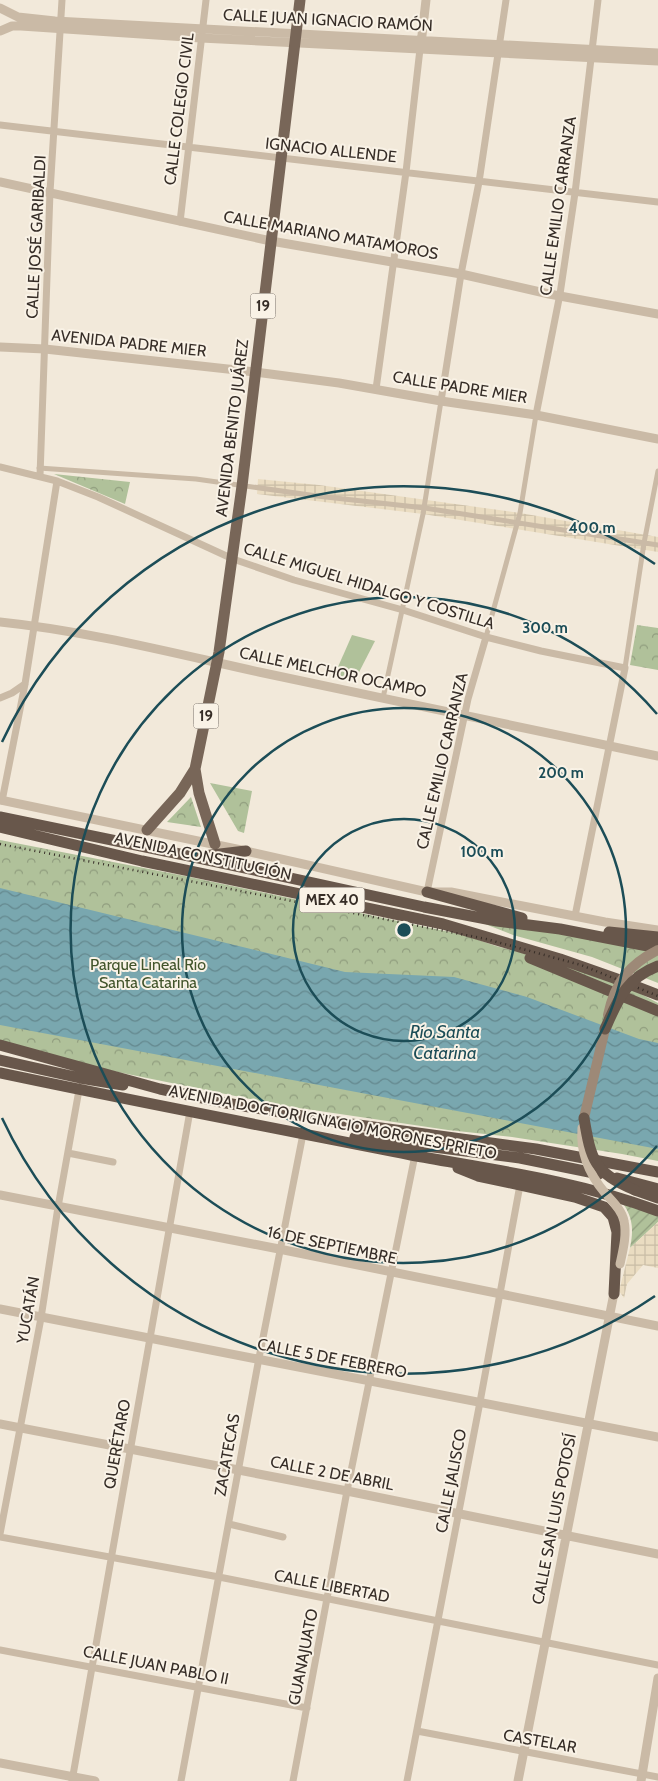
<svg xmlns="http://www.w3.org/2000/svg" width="658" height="1781" font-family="Cabin,sans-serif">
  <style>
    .forest { fill: url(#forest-crowns) }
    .garden { fill: url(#garden-furrows) }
    .pitch { fill: #b0c19a }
    .plaza { fill: url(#plaza-grid) }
    .water { fill: url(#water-waves) }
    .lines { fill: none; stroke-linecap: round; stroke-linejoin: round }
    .pedestrian { stroke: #cabaa6; stroke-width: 5 }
    .minor { stroke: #cabaa6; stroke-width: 7 }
    .tertiary { stroke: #cabaa6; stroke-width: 9 }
    .secondary { stroke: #9d8977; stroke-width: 10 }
    .primary { stroke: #786658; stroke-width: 11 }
    .trunk { stroke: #68574b; stroke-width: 11 }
    .rail { stroke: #362d27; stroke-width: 2.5; stroke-dasharray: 1 4; stroke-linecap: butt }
    .tertiary-bridge { stroke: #cabaa6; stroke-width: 9 }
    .secondary-bridge { stroke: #9d8977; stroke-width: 10 }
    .trunk-bridge { stroke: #68574b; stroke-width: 11 }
    .ring { fill: none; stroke: #1c4d57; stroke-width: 2.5 }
    .labels { text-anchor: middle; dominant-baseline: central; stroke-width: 4; stroke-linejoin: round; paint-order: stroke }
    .shield { fill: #f9f2e6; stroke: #706860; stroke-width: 1 }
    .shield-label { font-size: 15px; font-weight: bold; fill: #362d27 }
    .street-label { font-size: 16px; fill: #362d27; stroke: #f9f2e6 }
    .park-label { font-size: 16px; fill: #41542b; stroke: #f9f2e6 }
    .water-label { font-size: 18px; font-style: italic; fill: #1c4d57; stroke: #f9f2e6 }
    .centre { fill: #1c4d57; stroke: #f9f2e6; stroke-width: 2.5 }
    .ring-label { font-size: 15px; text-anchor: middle; font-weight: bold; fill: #1c4d57; stroke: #f9f2e6; stroke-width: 4; stroke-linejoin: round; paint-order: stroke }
  </style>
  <defs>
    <pattern id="forest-crowns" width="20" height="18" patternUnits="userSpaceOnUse" patternTransform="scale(1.25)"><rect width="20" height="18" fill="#b0c19a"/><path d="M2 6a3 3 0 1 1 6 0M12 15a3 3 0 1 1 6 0" fill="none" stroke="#909d7e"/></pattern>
    <pattern id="garden-furrows" width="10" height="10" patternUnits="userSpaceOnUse" patternTransform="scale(1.25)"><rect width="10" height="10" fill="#b0c19a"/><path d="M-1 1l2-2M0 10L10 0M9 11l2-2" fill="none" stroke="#909d7e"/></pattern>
    <pattern id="plaza-grid" width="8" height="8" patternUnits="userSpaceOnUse" patternTransform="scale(1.25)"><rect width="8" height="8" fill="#eadcc1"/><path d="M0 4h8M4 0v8" fill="none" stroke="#c9bda6"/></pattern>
    <pattern id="water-waves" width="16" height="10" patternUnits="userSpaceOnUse" patternTransform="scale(1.25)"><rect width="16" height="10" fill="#79a7af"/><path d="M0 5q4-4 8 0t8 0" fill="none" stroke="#64888e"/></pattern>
  </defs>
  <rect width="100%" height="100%" fill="#f2e9da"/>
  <path class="forest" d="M54 474 130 482 125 504Z
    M637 625 658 628V670L630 665Z
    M210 783 252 791 244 833 238 831Z
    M191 797 201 827 167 822Z
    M0 840 185 876 464 935 496 946 515 951 549 956 628 987 658 1003V1161L622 1154 512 1137 448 1130 279 1105 0 1048Z
    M480 922 571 935 658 953V983L592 957 513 935Z"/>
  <path class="garden" d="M621 1201 658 1215V1222L630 1248C634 1230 633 1216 621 1201Z"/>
  <path class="pitch" d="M352 635 375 641 355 680 334 676Z"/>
  <path class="plaza" d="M258 479 319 485 520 513 658 537V552L423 514 257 494Z
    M658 1222V1268L643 1265 627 1284 624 1298 619 1291 630 1248Z"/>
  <path class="water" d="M0 888 345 972 454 977 527 997 639 1039 658 1043V1149L0 1025Z"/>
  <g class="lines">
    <path class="pedestrian" d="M39 468 196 479 317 496 425 508 658 545
      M486 637 520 513 536 415
      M625 668 644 543 658 471
      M383 698 423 514 441 401"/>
    <path class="minor" d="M0 125 658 202
      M180 222 206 0
      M376 389 406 172 420 49
      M441 401 461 274 479 182 506 0
      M536 415 560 294 575 193 598 0
      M0 467 57 481 98 497 233 559 294 580 403 610 486 637 541 651 625 668 575 916
      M40 476 50 192 62 0
      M0 698 12 693 25 684
      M2 801 25 684 57 481
      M427 892 468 699 486 637
      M68 1153 113 1162
      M229 1524 283 1537
      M0 1534 41 1318 58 1207 79 1090
      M0 1537 219 1577 658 1665
      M0 1650 307 1708
      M417 1731 658 1777
      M72 1781 190 1111
      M181 1781 259 1358 303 1134
      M293 1781 347 1491 415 1155
      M407 1781 480 1402 520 1185"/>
    <path class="tertiary" d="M0 8 18 17 55 21 658 53
      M0 31 12 26H21L201 38 658 61
      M421 44 426 0
      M0 182 271 241 461 274 549 294 658 314
      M0 347 45 349 255 372 339 383 441 401 536 415 658 439
      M0 622C87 631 173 653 259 672 392 700 525 729 658 756
      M0 800 246 851 427 892H451L605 922 658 930
      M0 1195 279 1249 658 1326
      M0 1309 658 1437
      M0 1424 347 1491 658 1554
      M0 1763 95 1781
      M518 1781 615 1288
      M641 1781 658 1678"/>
    <path class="secondary" d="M584 1118 605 1029"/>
    <path class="primary" d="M195 769 199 793 215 844
      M147 830 180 793 195 769 219 652 242 486 300 0"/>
    <path class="trunk" d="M0 817 194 857 424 907 497 921 560 929 658 948
      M0 827 142 861 443 924 560 959 614 978 658 995
      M203 856 246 851
      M427 892 522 918
      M609 932 658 937
      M530 958 658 1011
      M0 1045 160 1089 226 1103 344 1123 536 1149 658 1172
      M0 1060 80 1078 123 1085
      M0 1073C137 1102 274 1128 411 1155 494 1170 579 1181 658 1211
      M355 1137 520 1158 599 1174
      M458 1168 478 1176 575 1197 604 1207 613 1217 617 1232 614 1294
      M617 1178 658 1189
      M635 1190 658 1198"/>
    <path class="rail" d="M0 844 486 939 581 965 658 996"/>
    <path class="tertiary-bridge" d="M582 1128C580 1152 589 1174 605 1193 612 1201 622 1210 624 1221 627 1235 623 1250 620 1264"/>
    <path class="secondary-bridge" d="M608 1015C615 983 628 965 658 950"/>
    <path class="trunk-bridge" d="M605 1029C618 1000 626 978 658 966
      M584 1118C591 1160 594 1173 635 1190"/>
  </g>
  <g class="ring">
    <circle cx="404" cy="930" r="111"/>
    <circle cx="404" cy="930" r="222"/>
    <path d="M657 1146A333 333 0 1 1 657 714"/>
    <path d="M655 1296A444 444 0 0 1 2 1118M2 742A444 444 0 0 1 655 564"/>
  </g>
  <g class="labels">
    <g class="shield">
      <rect x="250.5" y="293.5" width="25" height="25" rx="4"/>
      <rect x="193.5" y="703.5" width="25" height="25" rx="4"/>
      <rect x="299.5" y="887.5" width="65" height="25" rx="4"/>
    </g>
    <g class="shield-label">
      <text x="263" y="306">19</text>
      <text x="206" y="716">19</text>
      <text x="332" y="900">MEX 40</text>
    </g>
    <g class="street-label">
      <text transform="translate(328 20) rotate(3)">CALLE JUAN IGNACIO RAMÓN</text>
      <text transform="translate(179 109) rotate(-83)">CALLE COLEGIO CIVIL</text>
      <text transform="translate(331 150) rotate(6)">IGNACIO ALLENDE</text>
      <text transform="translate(558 206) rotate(-82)">CALLE EMILIO CARRANZA</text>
      <text transform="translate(331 235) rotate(10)">CALLE MARIANO MATAMOROS</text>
      <text transform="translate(36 237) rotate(-87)">CALLE JOSÉ GARIBALDI</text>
      <text transform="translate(129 343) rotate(6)">AVENIDA PADRE MIER</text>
      <text transform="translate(460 387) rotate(9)">CALLE PADRE MIER</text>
      <text transform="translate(232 428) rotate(-83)">AVENIDA BENITO JUÁREZ</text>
      <text transform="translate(369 586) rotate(17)">CALLE MIGUEL HIDALGO Y COSTILLA</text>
      <text transform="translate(333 672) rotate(12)">CALLE MELCHOR OCAMPO</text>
      <text transform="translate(442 761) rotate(-77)">CALLE EMILIO CARRANZA</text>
      <text transform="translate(203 856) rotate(12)">AVENIDA CONSTITUCIÓN</text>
      <text transform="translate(333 1122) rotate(11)">AVENIDA DOCTOR IGNACIO MORONES PRIETO</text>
      <text transform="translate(332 1245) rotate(12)">16 DE SEPTIEMBRE</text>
      <text transform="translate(28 1310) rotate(-80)">YUCATÁN</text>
      <text transform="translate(332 1358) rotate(11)">CALLE 5 DE FEBRERO</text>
      <text transform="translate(117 1444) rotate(-80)">QUERÉTARO</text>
      <text transform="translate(227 1455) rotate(-80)">ZACATECAS</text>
      <text transform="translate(332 1473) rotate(11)">CALLE 2 DE ABRIL</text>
      <text transform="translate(451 1481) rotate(-79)">CALLE JALISCO</text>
      <text transform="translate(554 1519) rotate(-79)">CALLE SAN LUIS POTOSÍ</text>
      <text transform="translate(332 1586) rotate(11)">CALLE LIBERTAD</text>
      <text transform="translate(303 1657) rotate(-79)">GUANAJUATO</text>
      <text transform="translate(156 1665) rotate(11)">CALLE JUAN PABLO II</text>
      <text transform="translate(540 1741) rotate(10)">CASTELAR</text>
    </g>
    <g class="park-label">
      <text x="148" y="964">Parque Lineal Río<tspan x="148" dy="18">Santa Catarina</tspan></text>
    </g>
    <g class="water-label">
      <text x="445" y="1032">Río Santa<tspan x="445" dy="21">Catarina</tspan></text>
    </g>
  </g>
  <circle cx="404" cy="930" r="8" class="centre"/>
  <g class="ring-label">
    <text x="592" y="533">400 m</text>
    <text x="545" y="633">300 m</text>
    <text x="561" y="778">200 m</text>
    <text x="482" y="857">100 m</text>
  </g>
</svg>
